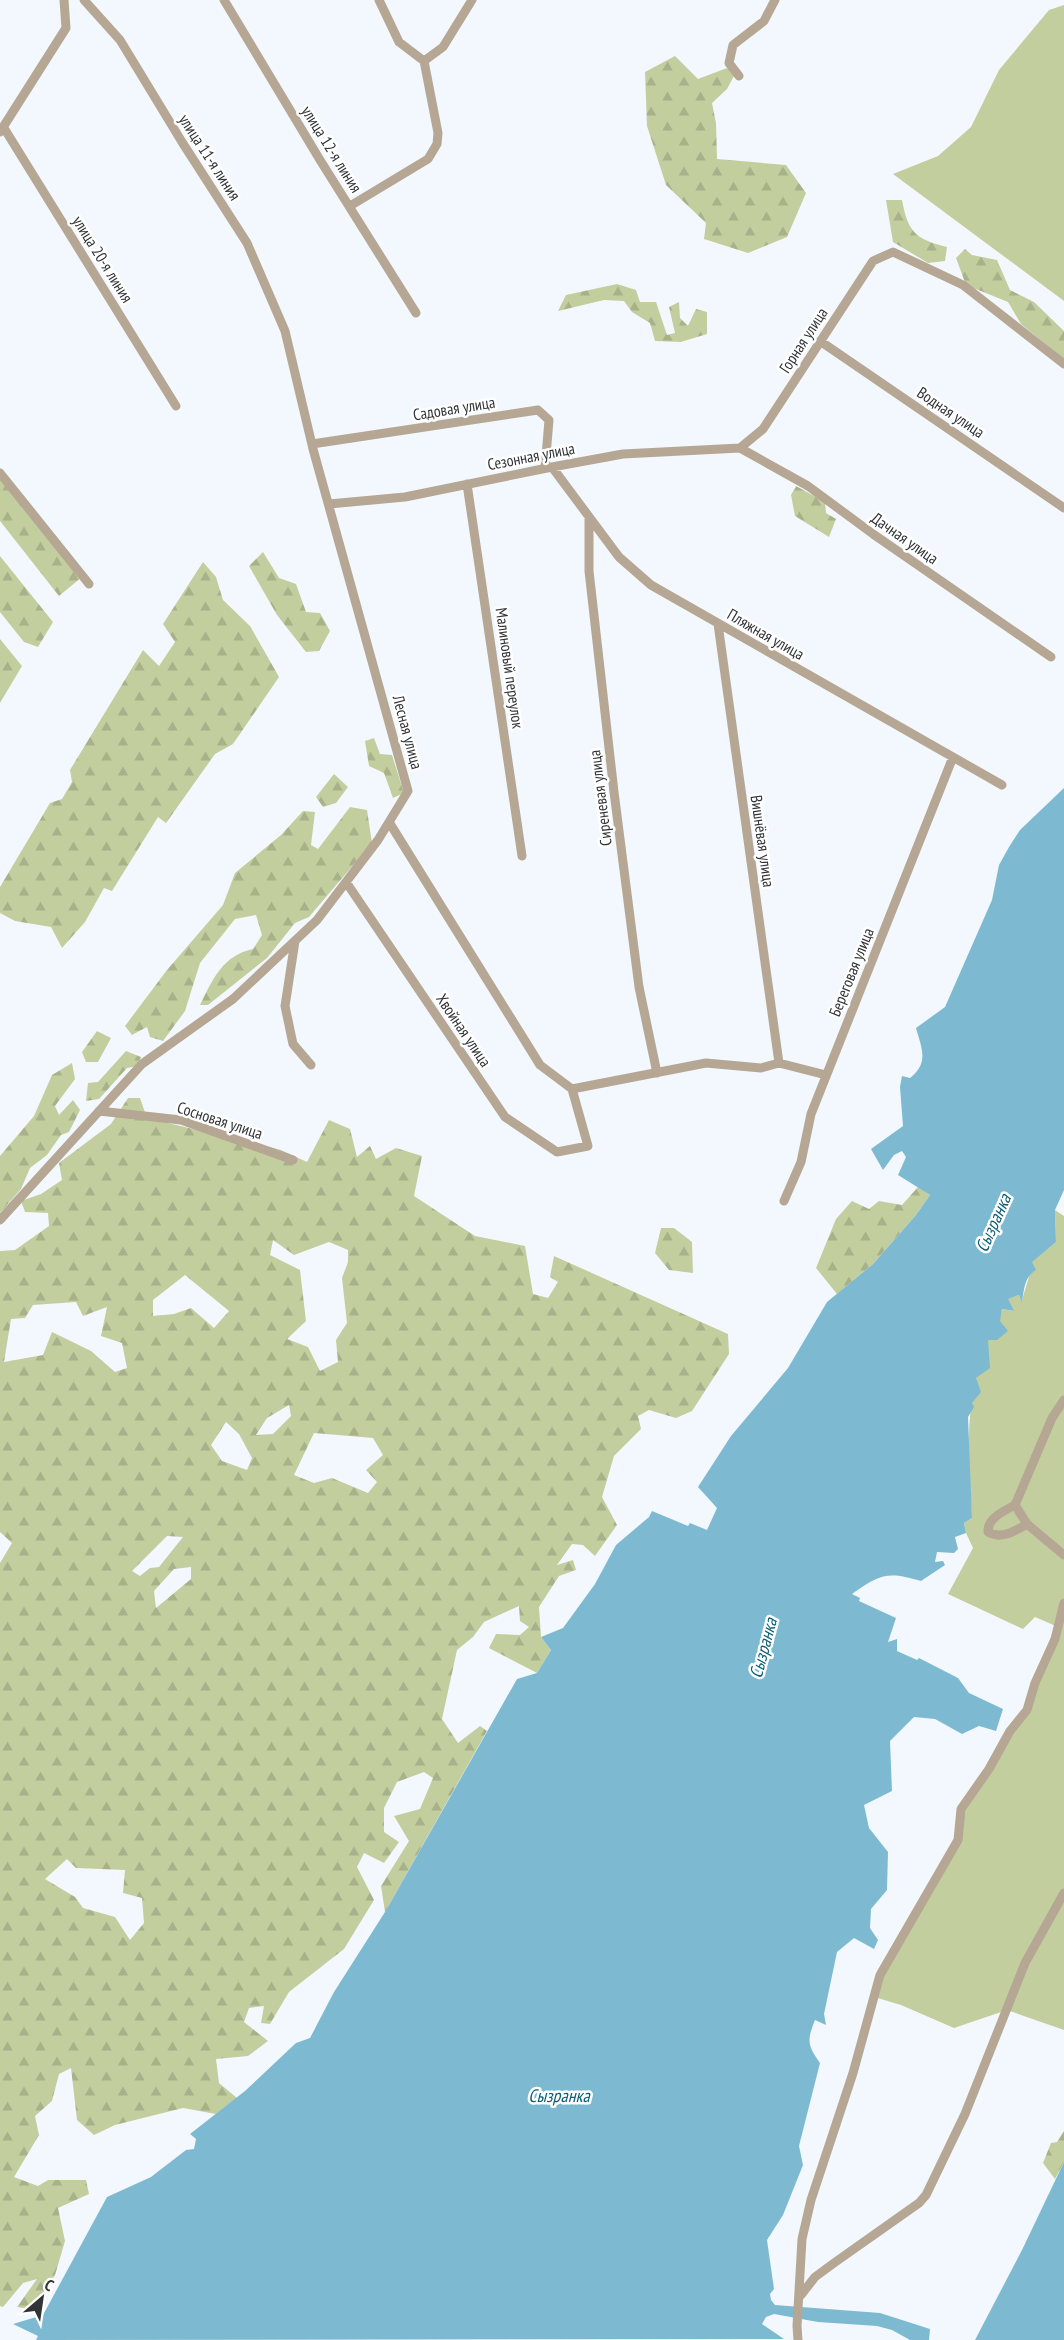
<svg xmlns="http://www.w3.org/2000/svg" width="1064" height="2340" font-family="'PT Sans Narrow',sans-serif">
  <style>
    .forest { fill: url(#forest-firs); fill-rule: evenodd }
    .garden { fill: #c3ce9e }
    .water { fill: #7dbad1 }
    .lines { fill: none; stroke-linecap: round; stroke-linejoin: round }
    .minor { stroke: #b5a793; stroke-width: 9 }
    .labels { text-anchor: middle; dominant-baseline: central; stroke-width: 5; stroke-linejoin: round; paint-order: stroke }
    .street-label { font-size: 16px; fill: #313336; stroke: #fff }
    .water-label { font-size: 18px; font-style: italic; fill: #0b5f76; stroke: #fff }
  </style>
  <defs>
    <pattern id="forest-firs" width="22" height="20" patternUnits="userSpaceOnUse" patternTransform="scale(1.5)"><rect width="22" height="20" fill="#c3ce9e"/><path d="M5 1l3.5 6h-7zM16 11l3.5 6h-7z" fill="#a8b189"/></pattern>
  </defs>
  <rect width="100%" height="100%" fill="#f3f8fe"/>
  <path class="forest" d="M675 56 698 79 727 68 735 74 727 89 712 103 716 123 717 159 786 165 806 193 787 237 748 253 704 239 706 223 666 185 647 126 645 72Z
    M886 200H902C908 232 915 239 947 247L945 261 928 263 893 242Z
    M965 249 972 255 997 260 1010 290 1034 302 1064 331V359L1021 324 1008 302 966 285 956 258Z
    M617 284 636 290 640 302H656L667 335 675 333 669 307 679 302 680 318 688 326 696 309 707 312V334L681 342 655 341 650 323 632 312 624 301 604 300 558 311 566 295Z
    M0 468 71 555 82 577 59 596 0 521Z
    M796 486 825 502 826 513 836 519 829 537 795 516 791 495Z
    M263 552 279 578 296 584 306 612 320 613 330 631 319 651 306 652 277 615 249 566Z
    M0 556 53 622 38 647 24 642 0 612Z
    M203 562 216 577 223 600 250 626 279 677 233 744 215 754 166 823 158 817 112 891 104 888 85 922 62 948 51 927 15 921 0 913V887L50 803 62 799 72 782 70 770 143 650 159 666 175 642 163 624Z
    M0 639 22 666 0 703Z
    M374 738 380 754 392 755 404 793 393 798 384 773 369 766 365 741Z
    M334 774 348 787 336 803 323 807 316 797Z
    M350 807 367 810 372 843 309 917 295 923 267 958 208 1005H200C213 979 222 956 253 949L262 935 256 915 235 919 200 963 185 1011 163 1041 150 1037 147 1027 132 1035 125 1026 167 970 223 905 235 873 281 835 303 811 315 812 311 845 318 849Z
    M97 1031 111 1038 98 1062H86L82 1052Z
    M126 1051 141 1057 137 1066 127 1068 99 1099 86 1101 88 1083 98 1082Z
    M72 1063 75 1079 55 1106 59 1115 73 1100 80 1110 69 1132 61 1135 47 1155 30 1168 21 1189 0 1213V1156L34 1116 52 1075Z
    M128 1098H140L147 1118 281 1150 307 1162 329 1120 350 1129 357 1157 370 1146 376 1159 396 1148 422 1156 414 1196 475 1236 525 1246 533 1294 548 1298 558 1282 550 1277 554 1256 728 1334 729 1354 692 1411 676 1418 649 1410 638 1416 641 1429 614 1456 602 1497 617 1525 595 1556 583 1545 572 1544 557 1565 573 1560 576 1570 559 1576 539 1607 541 1637 551 1650 537 1673 489 1648 496 1634 520 1635 529 1627 520 1621 519 1606 484 1622 473 1637 457 1650 442 1719 458 1743 480 1726 487 1731 385 1912 381 1886 409 1841 394 1816 420 1809 433 1778 424 1772 397 1782 384 1808V1832L399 1842 384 1863 364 1853 357 1867 374 1900 344 1949 289 1992 270 2024 261 2023 264 2006 249 2008 244 2022 268 2041 248 2056 216 2059 219 2083 237 2098 216 2114 183 2108 115 2125 94 2135 77 2120 71 2068 59 2074 52 2101 35 2116 39 2135 14 2177 38 2186 48 2180H86L89 2194 58 2208 65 2241 55 2275 34 2310 17 2307 37 2279 23 2283 3 2307 0 2306V1563L12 1543 0 1532V1251L15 1250 49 1226 48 1213 25 1212 21 1201 41 1194 62 1180 59 1163 111 1124ZM273 1240 294 1255 329 1242 348 1250V1262L342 1278 347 1323 336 1340 338 1362 320 1371 308 1347 287 1339 306 1321 300 1270 270 1255ZM185 1275 229 1311 214 1328 191 1308 174 1314 153 1316V1300ZM76 1302 83 1316 107 1307 101 1336 122 1343 127 1368 115 1372 91 1351 52 1332 43 1355 4 1362 11 1319 25 1318 33 1305ZM289 1405 291 1416 273 1434 256 1435 267 1418ZM226 1422 239 1434 252 1458 247 1470 222 1461 211 1445ZM314 1433 373 1438 383 1455 366 1470 377 1482 368 1493 332 1478 314 1483 294 1475ZM167 1536 183 1537 159 1567 150 1568 140 1576 132 1571ZM191 1567V1579L156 1608 154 1591 174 1569ZM67 1859 76 1868 125 1870 123 1893 142 1898 144 1923 130 1940 115 1917 83 1908 75 1897 45 1879Z
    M918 1187 930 1195 916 1215 873 1264 837 1294 816 1268 836 1219 852 1201 869 1209 879 1201 902 1205Z
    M661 1228H674L692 1242 693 1273 669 1270 655 1253Z
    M1064 2131V2162L1055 2179 1043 2163 1051 2143 1057 2142Z"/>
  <path class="garden" d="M1064 5V301L893 174 938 156 971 127 999 70 1049 10Z
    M1055 1210 1064 1216V2030L1007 2010 954 2028 901 2005 874 1997 880 1975 958 1840 961 1809 1027 1710 1058 1627 1035 1617 1023 1629 948 1594 973 1548 966 1533 964 1523 972 1518C969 1470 965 1426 976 1378 978 1366 983 1350 989 1338 994 1327 1000 1322 1002 1309L1013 1311 1007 1299 1019 1295 1022 1301C1025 1287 1031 1276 1031 1262L1056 1242Z"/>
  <path class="water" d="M1064 788V1190L1055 1210 1056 1242 1032 1262 1036 1270C1024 1277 1024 1291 1022 1302L1019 1295 1008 1299 1014 1311 1002 1309 1000 1321 1008 1331 997 1340H988L990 1368 976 1378 981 1392 972 1403 974 1407 968 1417 972 1518 964 1523 966 1533 955 1537 958 1549 954 1553 937 1552 935 1562 943 1561 945 1565 921 1581C888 1571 880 1574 852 1594L860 1598 859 1601 896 1618 888 1642 897 1639V1651L917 1660 919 1658 958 1678 969 1693 1003 1709 996 1731 979 1726 962 1734 935 1719 914 1717 890 1741 892 1791 864 1805 869 1828 888 1852 887 1890 871 1909 870 1928 878 1940 874 1949 854 1938 837 1952 824 2014 826 2025 815 2020C807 2040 807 2045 820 2063L799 2146 803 2165 783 2215 767 2240 774 2289 770 2294 771 2300 775 2305 880 2313 930 2329 929 2340H910L892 2330 877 2326 818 2322 774 2314 766 2317 762 2324 784 2339 36 2340 38 2336 13 2324 43 2315 107 2197 151 2177 186 2150 194 2149 196 2139 190 2134 245 2091 296 2043 310 2038 334 1992 385 1912 517 1679 537 1673 551 1650 541 1637 563 1628 595 1584 616 1545 649 1517 652 1511 688 1526 690 1523 707 1530 717 1508 698 1487 731 1436 788 1368 827 1302 873 1264 916 1215 930 1195 898 1175 906 1157 902 1151 894 1155 883 1170 871 1149 903 1126 900 1087 902 1076 910 1078C929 1063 922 1049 916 1028L945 1007 992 900 999 865 1009 847 1020 830Z
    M1064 2162V2340H975L1022 2250Z"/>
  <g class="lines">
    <path class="minor" d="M224 0 320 160 416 313
      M379 0 399 42 424 61 443 47 472 0
      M739 76 729 63 733 45 764 21 775 0
      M4 128 176 406
      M0 132 66 28 64 0
      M350 206 428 159 437 144 438 133 424 61
      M820 341 1064 508
      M312 444 538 410 549 420 545 468
      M740 448 763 429 873 261 893 252 963 285 1064 364
      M740 448 808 486 873 534 1051 657
      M552 467 619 557 651 585 1002 785
      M0 473 89 584
      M467 484 522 856
      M329 504 405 497 552 467 623 454 740 448
      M589 517V571L614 792 639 987 657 1073
      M718 624 779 1063
      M346 882 505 1117 557 1152 588 1146 572 1089 540 1065 389 822
      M295 941 285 1006 293 1044 311 1065
      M572 1089 706 1063 761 1068 779 1063 826 1075
      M99 1111 181 1120 293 1160
      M784 1201 801 1162 811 1114 953 757
      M0 1220 142 1064 233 999 317 920 378 840 408 791 313 449 285 331 247 243 182 142 120 40 84 0
      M1064 1400 1052 1418 1015 1505 1027 1524 1064 1555
      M1015 1505C1004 1511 987 1518 988 1532 1001 1540 1015 1531 1027 1524
      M801 2295 815 2277 834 2263 919 2203 926 2195 965 2114 1025 1963 1064 1893
      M798 2340 797 2326 802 2239 811 2200 853 2073 880 1975 958 1840 961 1809 989 1769 1010 1731 1027 1710 1035 1683 1055 1639 1064 1603"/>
  </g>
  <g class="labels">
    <g class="street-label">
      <text transform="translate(332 149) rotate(58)">улица 12-я линия</text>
      <text transform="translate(210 157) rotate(57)">улица 11-я линия</text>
      <text transform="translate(103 259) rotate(58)">улица 20-я линия</text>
      <text transform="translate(803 340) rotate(-57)">Горная улица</text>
      <text transform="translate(454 408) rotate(-9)">Садовая улица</text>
      <text transform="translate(951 412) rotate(34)">Водная улица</text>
      <text transform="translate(531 456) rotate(-11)">Сезонная улица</text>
      <text transform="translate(905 538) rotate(35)">Дачная улица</text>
      <text transform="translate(766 634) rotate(30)">Пляжная улица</text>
      <text transform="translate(510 668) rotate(82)">Малиновый переулок</text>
      <text transform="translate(408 732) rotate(75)">Лесная улица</text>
      <text transform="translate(600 798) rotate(-97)">Сиреневая улица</text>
      <text transform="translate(763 841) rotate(82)">Вишнёвая улица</text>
      <text transform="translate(851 972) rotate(-68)">Береговая улица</text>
      <text transform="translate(464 1030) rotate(56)">Хвойная улица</text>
      <text transform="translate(220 1120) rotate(18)">Сосновая улица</text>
    </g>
    <g class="water-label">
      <text transform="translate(993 1223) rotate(-66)">Сызранка</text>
      <text transform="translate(763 1648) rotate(-75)">Сызранка</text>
      <text x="559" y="2095">Сызранка</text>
    </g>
  </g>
  <g transform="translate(42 2298) rotate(29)" stroke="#ffffff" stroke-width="4.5" paint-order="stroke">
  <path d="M0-4.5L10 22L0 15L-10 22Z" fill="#313336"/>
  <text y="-9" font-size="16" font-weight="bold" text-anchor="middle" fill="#313336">С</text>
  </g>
</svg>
